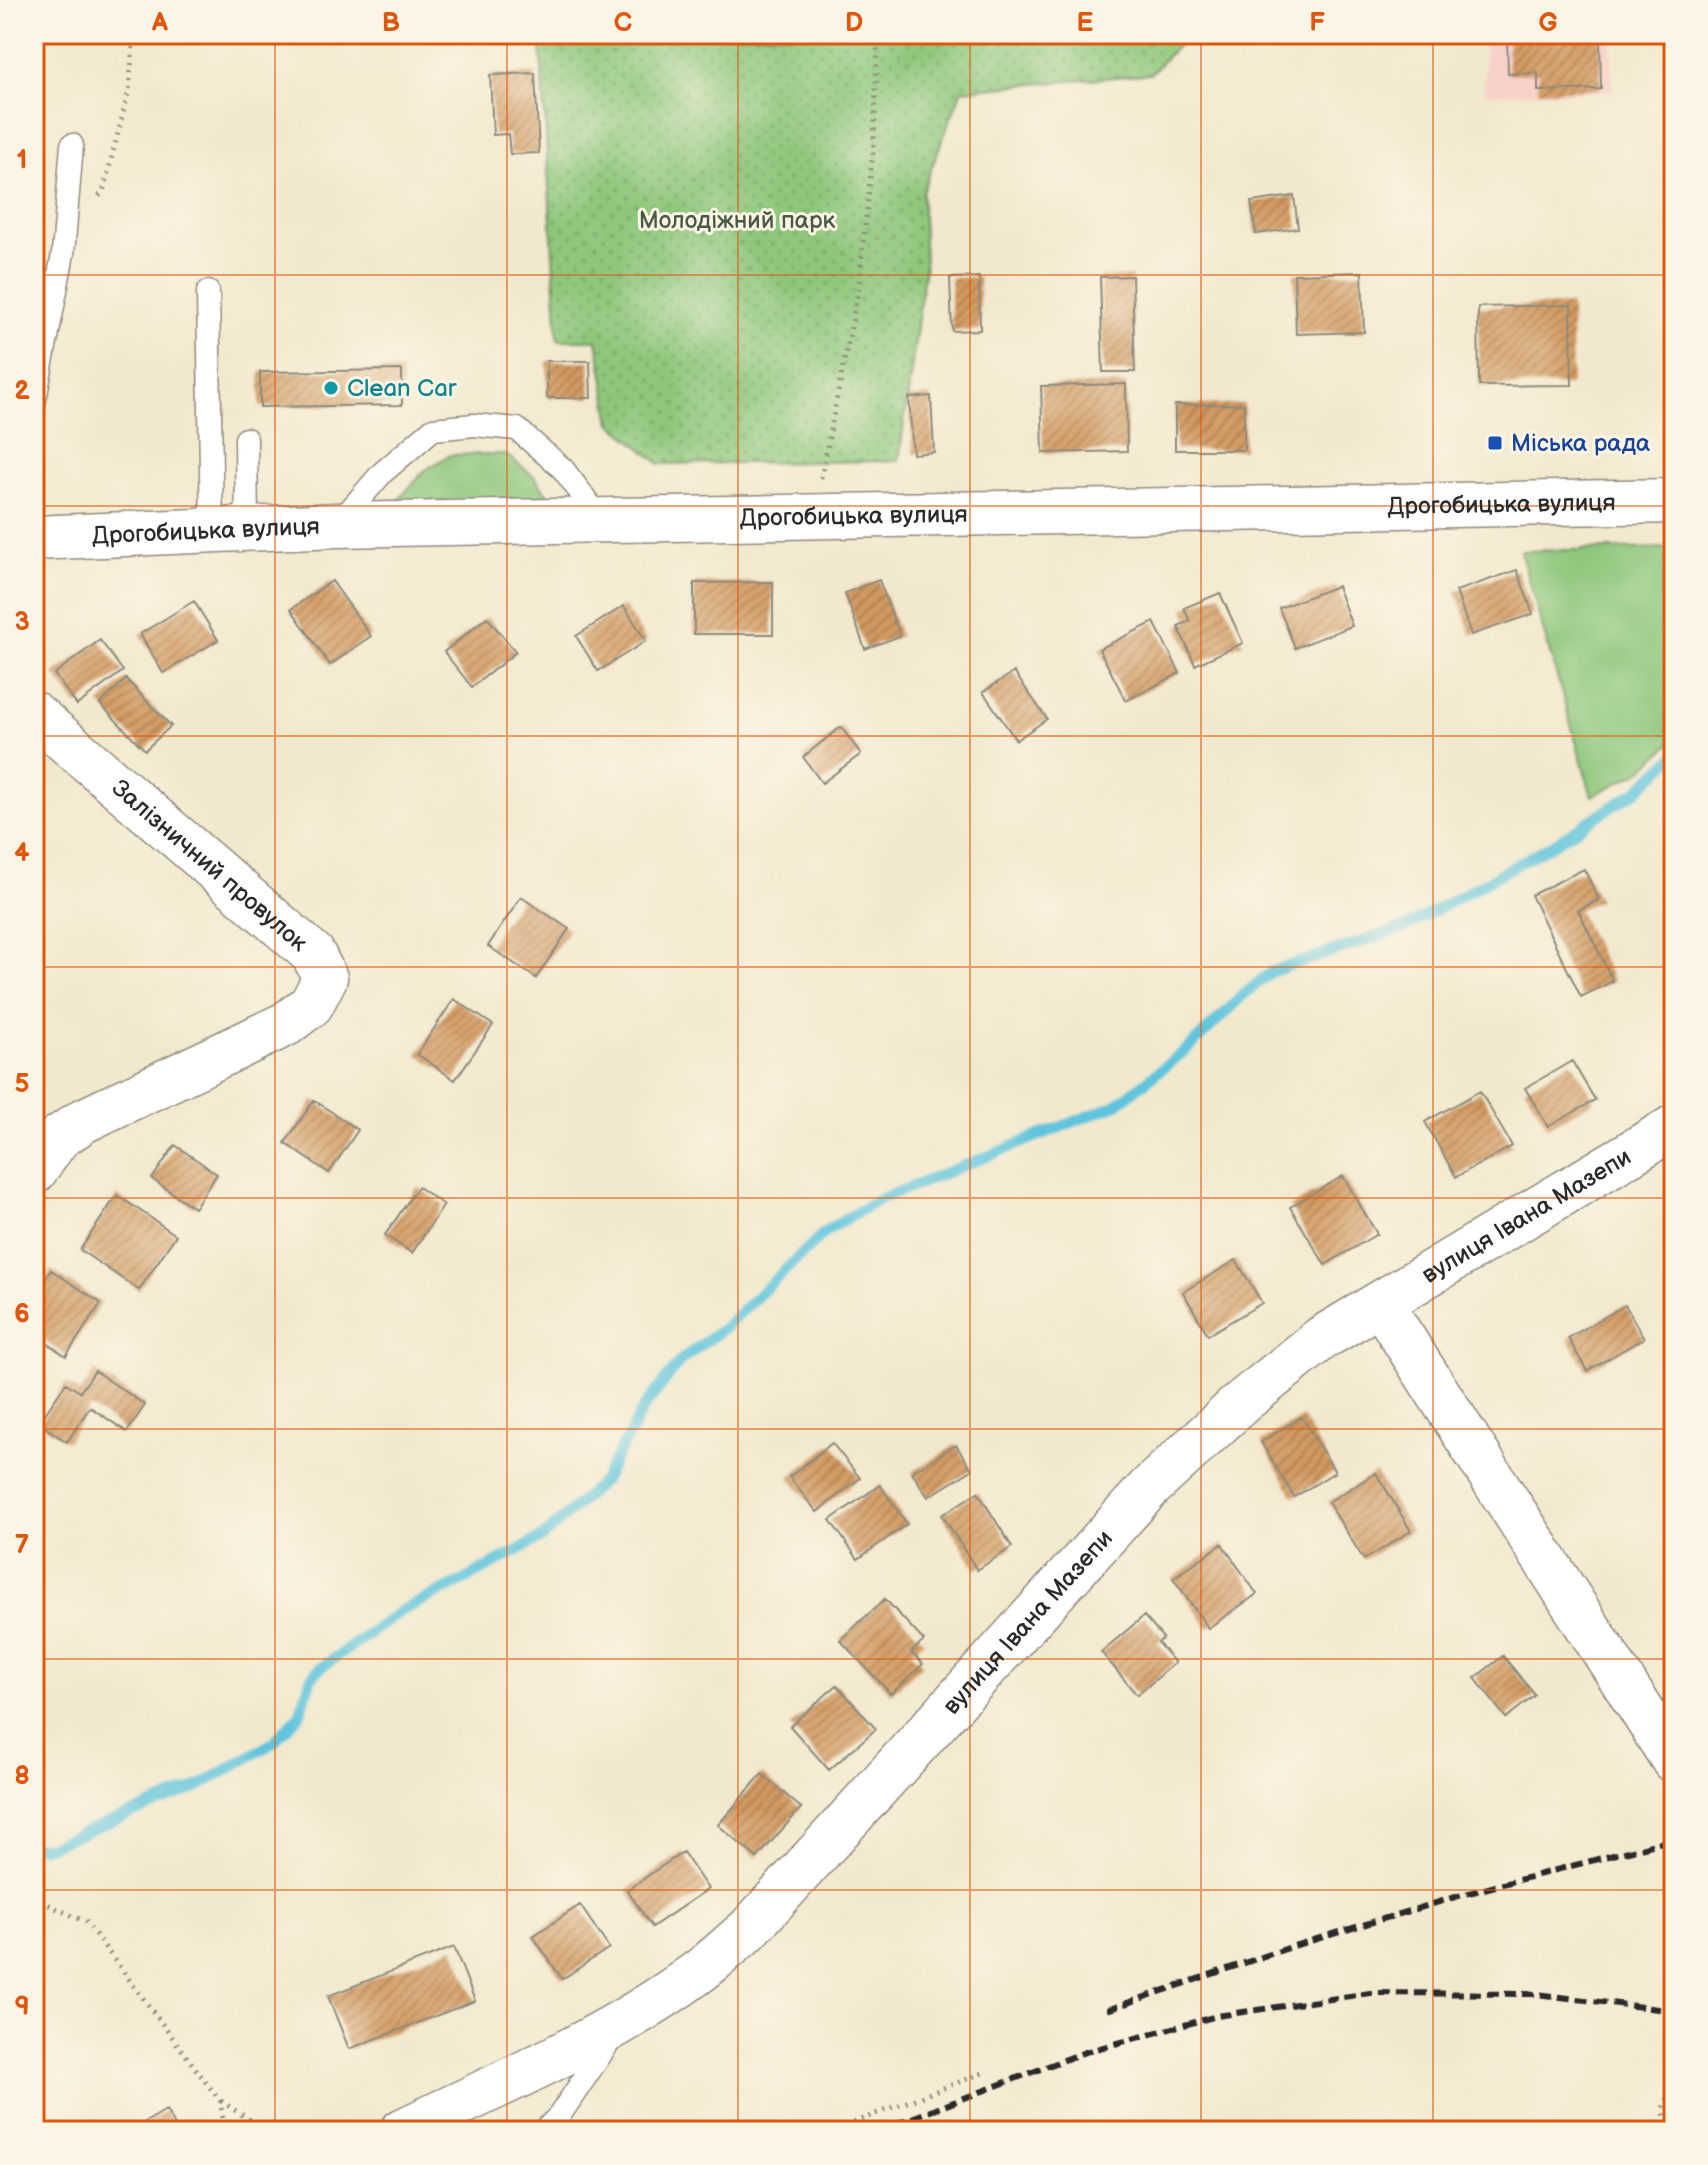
<svg xmlns="http://www.w3.org/2000/svg" width="1708" height="2165" font-family="'Balsamiq Sans',sans-serif">
  <style>
    .built { fill: #f7d0c9 }
    .grass { fill: #8ec77b; stroke: #5c7953; stroke-width: 2 }
    .park { fill: url(#park-dots); stroke: #5c7953; stroke-width: 2 }
    .lines { fill: none; stroke-linecap: round; stroke-linejoin: round }
    .stream { stroke: #5ec4dc; stroke-width: 11 }
    .building { fill: url(#building-hatch) }
    .service-casing { stroke: #8e8a7c; stroke-width: 25 }
    .minor-casing { stroke: #8e8a7c; stroke-width: 47 }
    .tertiary-casing { stroke: #8e8a7c; stroke-width: 47 }
    .path { stroke: #8e8a7c; stroke-width: 5; stroke-dasharray: 2 6; stroke-linecap: butt }
    .service { stroke: #fff; stroke-width: 22 }
    .minor { stroke: #fff; stroke-width: 44 }
    .tertiary { stroke: #fff; stroke-width: 44 }
    .rail { stroke: #2b2b2b; stroke-width: 6; stroke-dasharray: 12 6; stroke-linecap: butt }
    .grid { fill: none; stroke: #df570e; stroke-width: 2; stroke-opacity: 0.55 }
    .culture-dot { fill: #0f9aa8; stroke: #fcf5e5; stroke-width: 3 }
    .transit-dot { fill: #1a4fb4; stroke: #fcf5e5; stroke-width: 3 }
    .labels { text-anchor: middle; dominant-baseline: central; stroke-width: 6; stroke-linejoin: round; paint-order: stroke }
    .park-label { font-size: 24px; fill: #495a43; stroke: #fcf5e5 }
    .culture-label { font-size: 24px; fill: #0d838f; stroke: #fcf5e5; text-anchor: start }
    .transit-label { font-size: 24px; fill: #164399; stroke: #fcf5e5; text-anchor: start }
    .street-label { font-size: 24px; fill: #2b2b2b; stroke: #fcf5e5 }
    .neatline { fill: none; stroke: #df570e; stroke-width: 3 }
    .grid-label { font-size: 26px; text-anchor: middle; font-weight: bold; fill: #df570e }
  </style>
  <defs>
    <pattern id="park-dots" width="8" height="8" patternUnits="userSpaceOnUse" patternTransform="scale(2)"><rect width="8" height="8" fill="#8ec77b"/><path d="M2 2h.1M6 6h.1" fill="none" stroke="#74a265" stroke-width="1.8" stroke-linecap="round"/></pattern>
    <pattern id="building-hatch" width="6" height="6" patternUnits="userSpaceOnUse" patternTransform="scale(2)"><rect width="6" height="6" fill="#d2995f"/><path d="M-1 1l2-2M0 6l6-6M5 7l2-2" fill="none" stroke="#ab7d4f"/></pattern>
  </defs>
  <rect width="100%" height="100%" fill="#fcf5e5"/>
  <filter id="ink" filterUnits="userSpaceOnUse"><feTurbulence type="fractalNoise" baseFrequency=".0125" numOctaves="2"/><feDisplacementMap in="SourceGraphic" scale="16" xChannelSelector="R" yChannelSelector="G"/><feConvolveMatrix kernelMatrix="1 2 1 2 8 2 1 2 1" color-interpolation-filters="sRGB"/></filter>
  <filter id="wash" filterUnits="userSpaceOnUse"><feTurbulence type="fractalNoise" baseFrequency=".006" numOctaves="4" result="noise"/><feDisplacementMap in="SourceGraphic" scale="32" xChannelSelector="R" yChannelSelector="G"/><feGaussianBlur stdDeviation="1.8" result="paint"/><feColorMatrix in="noise" values="0 0 0 0 0 0 0 0 0 0 0 0 0 0 0 0 0 1.4 0 .05"/><feComposite in="paint" operator="in"/></filter>
  <g filter="url(#wash)">
    <rect width="100%" height="100%" fill="#f2e8cd"/>
    <path class="built" d="M1484 34H1611L1612 91 1485 94Z"/>
    <path class="grass" d="M505 454 534 476 550 498 396 503 424 471 450 455Z
      M1674 548V741L1639 772 1592 796 1520 551Z"/>
    <path class="park" d="M540 34H1189L1150 74 962 90 922 192 925 266 899 461 660 464 611 423 597 340H558Z"/>
    <g class="lines">
      <path class="stream" d="M34 1847 49 1846 196 1788 274 1742 300 1714 311 1678 319 1669 401 1611 455 1585 544 1536 603 1481 645 1406 681 1360 725 1327 827 1230 878 1200 1116 1105 1192 1045 1241 997 1271 972 1406 927 1553 844 1637 791 1674 757"/>
    </g>
    <g id="blocks">
      <path class="building" d="M1507 34H1600L1601 89 1538 91V73L1508 74Z
        M535 73 539 153 510 154 508 134 493 135 490 75Z
        M1294 196 1298 228 1256 234 1251 202Z
        M1362 272 1364 332 1296 334 1294 274Z
        M1132 276 1135 372H1103L1100 277Z
        M979 277 980 330 952 331 950 278Z
        M1571 305 1572 385 1479 386 1478 307Z
        M547 361H590L591 398H547Z
        M402 370V405L260 407V372Z
        M1126 384 1127 451 1043 453 1041 386Z
        M931 396 934 452 913 454 909 398Z
        M1244 404V450H1175V405Z
        M1517 570 1533 614 1471 635 1456 591Z
        M879 580 900 636 865 649 845 593Z
        M332 581 371 636 330 665 291 609Z
        M773 582V634H694V583Z
        M1337 586 1352 626 1295 648 1279 608Z
        M1220 593 1243 643 1195 665 1178 626 1190 621 1184 608Z
        M194 601 218 640 163 673 140 634Z
        M624 606 646 641 598 671 576 636Z
        M487 617 516 652 472 687 444 652Z
        M1154 622 1180 673 1126 701 1099 649Z
        M100 640 123 671 77 705 54 674Z
        M1014 672 1047 719 1016 740 983 692Z
        M126 679 171 726 145 750 100 704Z
        M841 727 861 754 822 783 803 757Z
        M1584 869 1599 900 1578 910 1613 981 1581 997 1531 895Z
        M521 897 569 929 536 978 488 946Z
        M454 999 493 1025 455 1080 417 1054Z
        M1572 1061 1595 1100 1548 1127 1525 1088Z
        M1480 1091 1512 1146 1456 1177 1425 1122Z
        M314 1100 358 1130 329 1173 285 1143Z
        M175 1145 217 1174 194 1208 152 1179Z
        M1343 1176 1377 1234 1325 1265 1290 1207Z
        M418 1187 444 1205 412 1253 385 1235Z
        M117 1195 176 1235 139 1290 80 1250Z
        M1236 1260 1262 1303 1208 1335 1183 1292Z
        M51 1270 101 1303 66 1356 34 1334V1295Z
        M1625 1305 1644 1338 1587 1371 1568 1338Z
        M95 1371 145 1405 127 1432 90 1407 67 1442 39 1423 66 1383 80 1392Z
        M1302 1417 1335 1472 1294 1497 1261 1442Z
        M832 1443 860 1478 817 1512 789 1477Z
        M956 1445 972 1470 928 1497 912 1472Z
        M1376 1473 1411 1531 1364 1560 1328 1502Z
        M880 1485 907 1524 858 1559 830 1520Z
        M978 1492 1012 1547 977 1570 942 1515Z
        M1222 1544 1257 1594 1208 1628 1173 1578Z
        M885 1599 924 1641 911 1652 923 1664 891 1694 840 1640Z
        M1144 1616 1163 1638 1158 1643 1175 1663 1137 1695 1101 1652Z
        M1503 1656 1535 1695 1506 1718 1475 1678Z
        M837 1685 876 1729 829 1770 790 1726Z
        M762 1774 801 1808 757 1858 718 1825Z
        M683 1852 708 1889 652 1927 627 1890Z
        M580 1905 609 1948 562 1979 533 1936Z
        M454 1947 475 2001 349 2049 328 1996Z
        M166 2110 178 2131H130Z"/>
    </g>
  </g>
  <g filter="url(#ink)">
    <use href="#blocks" fill-opacity="0" stroke="#8e8a7c" stroke-width="2"/>
    <g class="lines">
      <g class="service-casing">
        <path id="service" d="M208 292 212 530
          M34 405 63 254 72 145
          M246 439 247 529
          M338 524 382 473 433 429 474 425 517 429 563 469 601 520
          M544 2131 559 2116 611 2039"/>
      </g>
      <g class="minor-casing">
        <g id="minor">
          <path id="s1" d="M34 714 313 954 325 978 311 1005 286 1024 83 1121 58 1138 34 1172"/>
          <path d="M1381 1304 1674 1761"/>
          <path id="s2" d="M402 2131C502 2083 607 2039 697 1973 715 1960 731 1944 748 1930L1149 1488 1242 1402 1322 1338 1674 1127"/>
        </g>
      </g>
      <g class="tertiary-casing">
        <g id="tertiary">
          <path id="s3" d="M34 538 337 525 1674 501"/>
        </g>
      </g>
      <path class="path" d="M99 196 103 192 129 90 134 34
        M821 478 858 292 874 142 878 34
        M34 1898 86 1922 220 2101 225 2131
        M221 2101 266 2131
        M831 2131 988 2071
        M1668 2131 1663 2108 1674 2081"/>
      <use href="#service" class="service"/>
      <use href="#minor" class="minor"/>
      <use href="#tertiary" class="tertiary"/>
      <path class="rail" d="M1107 2010 1300 1944 1469 1893 1674 1839
        M878 2131 1085 2052 1217 2016 1370 1993 1537 1994 1674 2011"/>
    </g>
  </g>
  <path class="grid" d="M275 34V2131M507 34V2131M738 34V2131M970 34V2131M1201 34V2131M1433 34V2131M34 275H1674M34 506H1674M34 736H1674M34 967H1674M34 1198H1674M34 1429H1674M34 1659H1674M34 1890H1674"/>
  <circle class="culture-dot" cx="331" cy="388" r="8"/>
  <rect class="transit-dot" x="1487" y="435" width="16" height="16" rx="4"/>
  <g class="labels">
    <g class="park-label">
      <text x="737" y="220">Молодіжний парк</text>
    </g>
    <g class="culture-label">
      <text x="347" y="388">Clean Car</text>
    </g>
    <g class="transit-label">
      <text x="1511" y="443">Міська рада</text>
    </g>
    <g class="street-label">
      <text stroke="none"><textPath href="#s3" startOffset="1468">Дрогобицька вулиця</textPath></text>
      <text stroke="none"><textPath href="#s3" startOffset="820">Дрогобицька вулиця</textPath></text>
      <text stroke="none"><textPath href="#s3" startOffset="172">Дрогобицька вулиця</textPath></text>
      <text stroke="none"><textPath href="#s1" startOffset="232">Залізничний провулок</textPath></text>
      <text stroke="none"><textPath href="#s2" startOffset="1466">вулиця Івана Мазепи</textPath></text>
      <text stroke="none"><textPath href="#s2" startOffset="818">вулиця Івана Мазепи</textPath></text>
    </g>
  </g>
  <rect width="1708" height="2165" fill="none" stroke="#fcf5e5" stroke-width="88"/>
  <rect x="44" y="44" width="1620" height="2077" class="neatline"/>
  <g class="grid-label">
    <text x="160" y="31">A</text>
    <text x="391" y="31">B</text>
    <text x="623" y="31">C</text>
    <text x="854" y="31">D</text>
    <text x="1085" y="31">E</text>
    <text x="1317" y="31">F</text>
    <text x="1548" y="31">G</text>
    <text x="22" y="168">1</text>
    <text x="22" y="399">2</text>
    <text x="22" y="630">3</text>
    <text x="22" y="861">4</text>
    <text x="22" y="1092">5</text>
    <text x="22" y="1322">6</text>
    <text x="22" y="1553">7</text>
    <text x="22" y="1784">8</text>
    <text x="22" y="2015">9</text>
  </g>
</svg>
